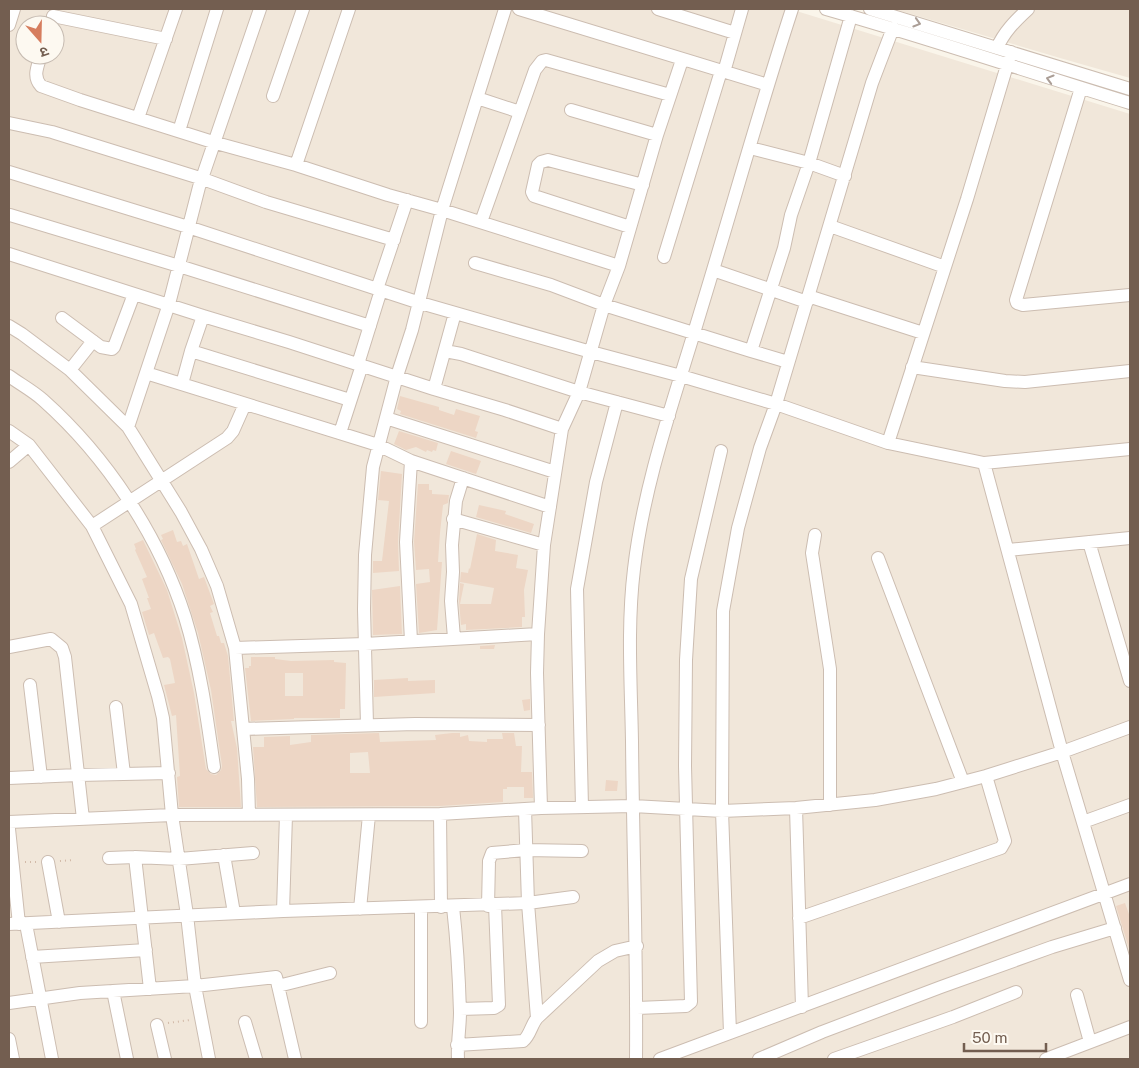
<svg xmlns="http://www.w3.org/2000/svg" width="1139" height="1068" font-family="'Public Sans','Noto Sans Devanagari',sans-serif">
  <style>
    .residential { fill: #f1e7da; fill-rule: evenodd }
    .building { fill: #edd6c5; fill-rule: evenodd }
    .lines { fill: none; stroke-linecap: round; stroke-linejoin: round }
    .minor-casing { stroke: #ccbdb1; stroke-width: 14 }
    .path { stroke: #d2baa8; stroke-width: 2; stroke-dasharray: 1 4; stroke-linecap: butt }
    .minor { stroke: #fff; stroke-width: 12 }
    .oneway { stroke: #ab9e96 }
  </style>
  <rect width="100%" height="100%" fill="#faf5ea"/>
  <path class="residential" d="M9 9H790L1130 114V1059H9ZM25 25H55V55H25Z
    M894 9H1130V78L1060 58Z"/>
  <path class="building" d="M400 396 439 407V410L454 415 456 409 480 416 475 431 478 432 476 438 400 414 401 411 397 409Z
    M399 431 438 443 436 451 433 450 432 452 427 450 426 452 416 447 406 450 394 444Z
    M451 451 481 461 476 474 446 464Z
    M381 471 402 474 398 542 399 571 373 573V561H382L389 501 378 500Z
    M418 484H429V490H432V494L449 495 448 503 443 505 440 533 438 562H442L437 630 419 633 416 584 430 582 429 569 416 570 414 542Z
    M479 505 506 511 505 514 534 524 531 533 476 517Z
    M173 530 177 542 181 541 183 546 187 544 199 579 204 577 214 604 210 606 213 612 210 613 217 636H219L221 643H224L228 656 234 721H231L237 748 241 807H179L177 777 180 776 176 715 172 716 164 685 175 683 170 659 168 657 163 658 154 633 149 635 142 612 151 609 147 598H149L142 579 147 577 135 550 136 549 134 544 143 540 167 590 182 638 194 693 206 769 211 774 216 775 221 770 222 766 211 690 198 633 182 584 161 540 163 539 161 535Z
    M477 534 496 540 495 551 518 555 516 568 528 570 524 590 525 617H522V627L466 630V624L461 625 459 601 460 583 464 584 460 604H491L494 588 460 582 461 572 468 573 469 568 470 569Z
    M400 586 402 634 373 635 372 590Z
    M495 645 494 649H480V646Z
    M251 657H275V659L291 661 334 660V662L346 663 345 709H340V718H294V719L251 721 245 668H249V666H251ZM285 673H303V696H285Z
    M408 678V681L435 680V693L374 697V680Z
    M530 699V710L524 711 522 700Z
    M379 733 380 742 436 740 435 735 452 733H460V737L468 735 469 741 487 742V739H503L502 733H514L516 746H522L521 772H532L533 798H524V787H507V789H503V802L440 806 257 807 253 747H264V737L290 736V745L311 742V735ZM368 752 370 773H350V753Z
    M606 780 618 781 617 791H605Z
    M1125 903 1130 917V952L1116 906Z"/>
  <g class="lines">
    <g class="minor-casing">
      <path id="minor" d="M519 9 768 85
        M658 9 735 33
        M826 9C928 38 1029 72 1130 103
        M870 9 1130 89
        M53 16 166 39
        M9 25 14 9
        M997 48C1004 32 1015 21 1028 9
        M41 55C38 66 32 76 41 86L80 100 216 143 296 165 388 195 442 210 619 266
        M724 72 742 9
        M1081 88 1016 300 1017 303 1023 305 1130 295
        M273 96 303 9
        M477 98 520 112
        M571 110 657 135
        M138 118 176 9
        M9 123 52 132 203 179 266 202 394 240
        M179 131 217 9
        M750 148 809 163 845 176
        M296 165 349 9
        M9 172 188 227 417 302 591 352 681 376 776 404 888 443 984 463 1130 449
        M10 215 179 266 370 326
        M481 222 535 70 542 61 546 60 670 95
        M830 226 945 267
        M630 227 534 196 532 192 538 165 541 162 548 160 643 185
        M9 254 203 316 289 342 434 389 505 410 562 429
        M664 257 721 71
        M475 263 551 285 604 305 751 351
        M713 270 807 302
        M377 289 407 200
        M808 296 923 333
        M62 318 101 347 112 349 114 347 134 294
        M9 326 22 334 70 370 128 427 181 512 201 549 217 586 235 648 248 779 249 815
        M191 351 203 316
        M445 351 461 354 579 392 669 416
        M788 362 751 351 784 248 791 215 809 163 851 16
        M358 364 381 290
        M912 367 1005 381 1025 382 1130 371
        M70 370 93 341
        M146 373 169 304 199 187 260 9
        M9 376C20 384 33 391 43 400 107 457 159 536 185 617 200 666 207 717 214 767
        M182 384 191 351 350 400
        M434 389 455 313
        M386 418 555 472
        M128 427 146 373 378 445 411 461 550 507
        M9 431 29 445 92 526 131 604 158 696 163 718 172 815 187 915 195 986 209 1059
        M340 433 362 365
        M888 443 967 199 1011 52
        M9 462 29 445
        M984 463 1062 752 1130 980
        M453 519 544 545
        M92 526 227 438 233 431 245 404
        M815 535 812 553 830 669V805
        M1089 542 1130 681
        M1008 550 1130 538
        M878 558 963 782
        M454 638 451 601 453 572 452 545 456 501 463 478
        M411 641 406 542 411 461
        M9 647 51 639 62 648 65 657 83 819
        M235 648 365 644 538 634
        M30 685 41 777
        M116 707 124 774
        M367 725 364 609 365 555 373 467 397 376 412 330 442 210 505 9
        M243 729 415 724 539 725
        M9 778 78 775 169 773
        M582 807 577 589 596 482 617 402
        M541 808 537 673 538 634 544 545 562 429 579 392 604 305 619 266 657 135 682 60
        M796 808 802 1007
        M440 814 441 907
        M9 822 172 815 440 814 541 808 633 806 722 811 796 808 875 800 936 789 986 776 1062 752 1130 727
        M1083 822 1130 805
        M9 829 19 924
        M224 855 234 913
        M135 857 150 989
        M109 858 135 857 179 859 253 853
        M48 862 59 922
        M488 906 489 861 492 853 526 850 582 851
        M421 907V1022
        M453 907C457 942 459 977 460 1012 460 1028 457 1043 458 1059
        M360 909 369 815
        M283 911 286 815
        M799 918 1001 848 1005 841 986 776
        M9 924 283 911 528 903 525 809
        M26 924 52 1059
        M32 957 146 950
        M278 986 330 973
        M113 991 127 1059
        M1077 995 1090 1042
        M9 1003 80 993 195 986 276 977 295 1059
        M637 1008 686 1006 691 1002 685 766 686 660 691 579 721 451
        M460 1009 494 1008 499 1005 495 905
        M537 1018 528 903 573 897
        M245 1022 256 1059
        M157 1025 165 1059
        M730 1033 722 811 723 611 738 528 760 448 776 404 872 83 893 28
        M9 1039 13 1059
        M457 1045 523 1041C530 1036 531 1025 537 1018L598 961 615 951 637 946
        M636 1059C637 953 633 847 632 741 631 684 627 626 634 569 644 482 675 397 700 313 731 212 759 110 792 9
        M660 1059 1130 884
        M759 1059 822 1032 941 987 1052 947 1115 928
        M834 1059 953 1017 1016 992
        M1046 1059 1130 1027"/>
    </g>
    <path class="path" d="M60 861 74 860
      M25 862H38
      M168 1023 190 1020"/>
    <use href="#minor" class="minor"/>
  </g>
  <defs><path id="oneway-chevron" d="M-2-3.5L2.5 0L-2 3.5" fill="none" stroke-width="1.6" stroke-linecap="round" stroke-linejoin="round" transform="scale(1.25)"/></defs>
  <g class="oneway">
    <use href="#oneway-chevron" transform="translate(917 23) rotate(17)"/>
    <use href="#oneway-chevron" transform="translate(1050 79) rotate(-164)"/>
  </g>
  <rect width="1139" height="1068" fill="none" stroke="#735e50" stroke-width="20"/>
  <g transform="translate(40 40) rotate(160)"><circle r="24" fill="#fdf9f1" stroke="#c6bbb1"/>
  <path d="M0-4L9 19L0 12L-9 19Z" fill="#d67d5e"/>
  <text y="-8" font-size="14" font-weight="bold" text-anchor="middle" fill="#735e50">उ</text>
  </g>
  <path d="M964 1043v8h82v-8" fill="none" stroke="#735e50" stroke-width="2.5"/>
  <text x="972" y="1043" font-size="15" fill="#735e50" stroke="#fdf9f1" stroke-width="4" paint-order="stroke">50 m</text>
</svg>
